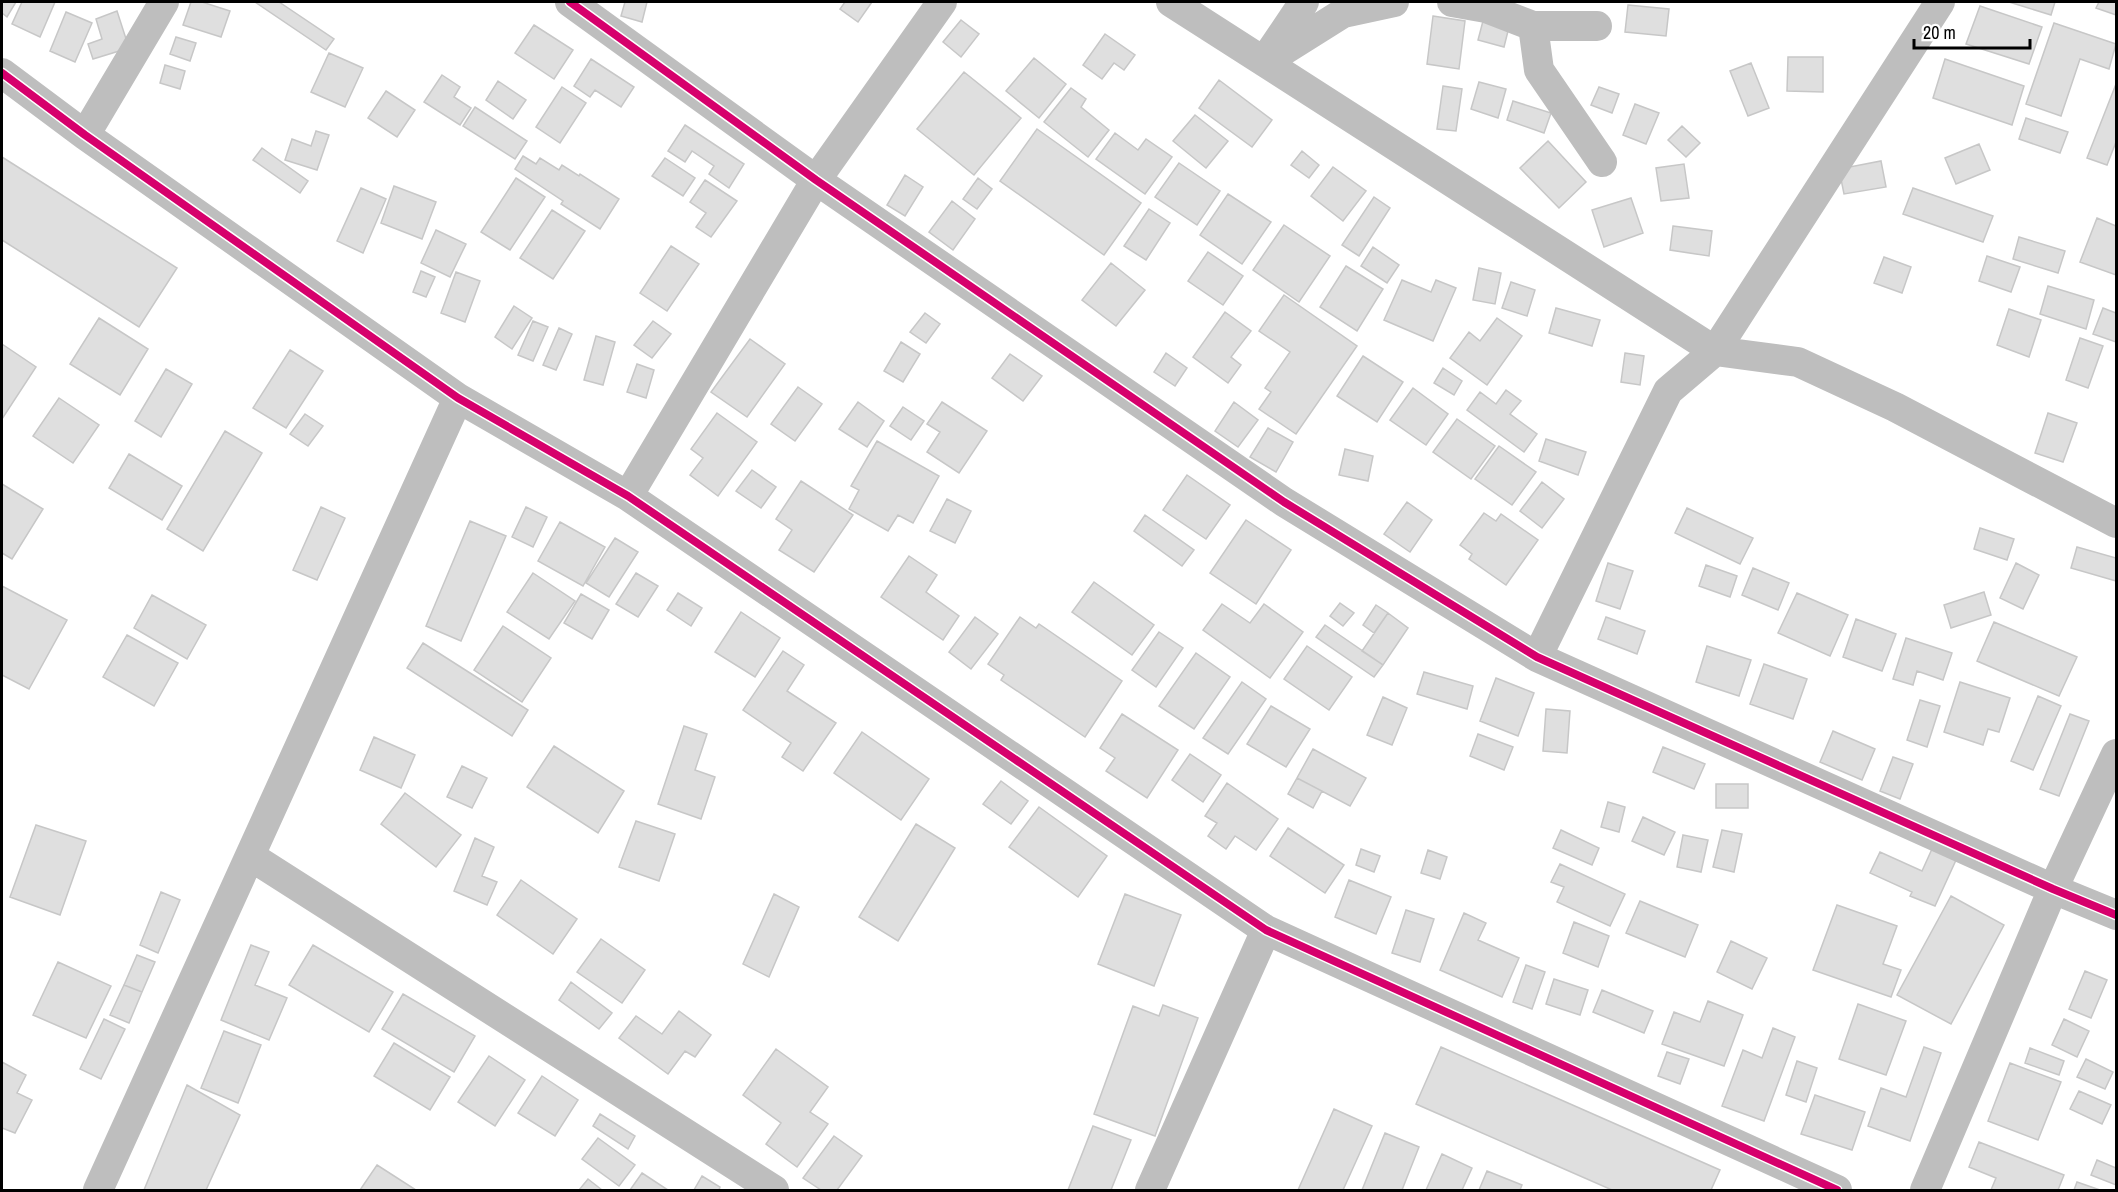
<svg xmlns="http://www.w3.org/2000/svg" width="2118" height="1192" font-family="'Archivo Narrow',sans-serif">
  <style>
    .building { fill: #dfdfdf; stroke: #c7c7c7; stroke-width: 1.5 }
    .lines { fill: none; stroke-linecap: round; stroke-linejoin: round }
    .street { stroke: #bebebe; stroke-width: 30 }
    .cycleway-casing { stroke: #fff; stroke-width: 11 }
    .cycleway { stroke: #d6006c; stroke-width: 8 }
  </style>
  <rect width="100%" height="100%" fill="#fff"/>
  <path class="building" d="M2 2H16L7 17 2 13Z
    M22 2H55L40 37 12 24Z
    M191 2H202L230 11 221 37 183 25Z
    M255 2H279L334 39 326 50Z
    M625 2H647L642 22 621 16Z
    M845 2H872L858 22 840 9Z
    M2009 2H2055L2051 15Z
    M2099 2H2116V15L2096 8Z
    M1628 5 1669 9 1666 36 1625 32Z
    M1980 6 2042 27 2029 64 1966 44Z
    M117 11 129 48 93 59 88 44 102 39 96 19Z
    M66 12 92 23 75 62 50 51Z
    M1433 16 1465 21 1459 69 1427 64Z
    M961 20 979 34 961 57 943 42Z
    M1483 21 1509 27 1504 47 1478 40Z
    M2054 23 2116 44 2109 69 2080 59 2061 116 2026 104Z
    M534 25 573 50 554 79 515 53Z
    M1105 34 1135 55 1124 70 1114 63 1102 79 1083 65Z
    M176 37 196 43 190 61 170 54Z
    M329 53 363 68 345 107 311 92Z
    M1788 57H1823V92L1787 91Z
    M1034 58 1066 84 1039 118 1006 91Z
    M591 59 634 87 621 107 595 90 590 97 574 86Z
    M1945 59 2024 86 2012 125 1933 98Z
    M1751 63 1769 108 1748 116 1730 71Z
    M165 65 185 71 180 89 160 83Z
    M964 72 1021 118 974 175 917 129Z
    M442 75 460 87 454 97 471 108 460 125 424 102Z
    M1219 80 1272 120 1252 147 1199 108Z
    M498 81 526 100 513 119 486 100Z
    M1479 82 1506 89 1498 118 1471 109Z
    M2116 84V142L2107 165 2087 158Z
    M1443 86 1462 89 1456 131 1437 129Z
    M562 87 586 103 560 143 536 127Z
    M1599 87 1619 94 1612 113 1591 105Z
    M1071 88 1086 99 1081 107 1109 130 1088 157 1044 122Z
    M386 91 415 110 397 137 368 118Z
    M1513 101 1551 113 1544 133 1507 120Z
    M1635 104 1659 113 1646 144 1623 135Z
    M475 107 527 141 515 159 463 126Z
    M1195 115 1228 141 1206 168 1173 141Z
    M2026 118 2068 132 2060 153 2019 139Z
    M685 125 744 164 729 188 709 174 714 166 692 151 685 162 668 151Z
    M1682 126 1700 143 1686 157 1668 140Z
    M1037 129 1141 203 1104 255 1000 181Z
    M316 131 329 135 317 170 285 160 292 139 311 146Z
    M1115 133 1138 150 1146 139 1172 157 1145 194 1096 159Z
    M1548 141 1586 182 1559 208 1520 168Z
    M1979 144 1990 170 1956 184 1945 158Z
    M262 148 308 181 300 193 253 160Z
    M1302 151 1319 165 1309 178 1291 165Z
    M523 156 536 164 540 158 559 170 562 165 579 176 580 174 619 199 600 229 561 204 563 201 515 169Z
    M2 157 177 268 139 327 2 240Z
    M665 158 695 178 683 196 652 176Z
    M1881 161 1886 187 1844 194 1839 169Z
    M1179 163 1220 191 1197 225 1155 197Z
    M1684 164 1689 198 1661 201 1656 168Z
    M1333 167 1366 191 1343 221 1311 196Z
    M905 175 923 187 905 216 887 205Z
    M516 178 545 197 510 250 481 232Z
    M978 178 992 189 977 209 963 199Z
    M705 180 737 201 711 237 696 227 706 213 690 202Z
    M394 186 436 202 422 239 381 223Z
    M361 188 386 199 363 253 337 241Z
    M1913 188 1993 216 1983 242 1903 214Z
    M1228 194 1271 222 1242 264 1200 235Z
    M1374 197 1390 208 1359 256 1342 245Z
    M1631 198 1643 233 1604 247 1592 210Z
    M952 201 975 219 953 250 929 232Z
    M1149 209 1170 223 1146 260 1124 246Z
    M552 210 585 231 553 279 520 258Z
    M2097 218 2116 226V275L2080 262Z
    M1284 225 1330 256 1299 302 1253 270Z
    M1673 226 1712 231 1709 256 1670 250Z
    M436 230 466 244 450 277 421 263Z
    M2019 237 2065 251 2058 273 2013 259Z
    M671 246 699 264 667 311 640 293Z
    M1373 247 1399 265 1387 283 1361 266Z
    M1208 252 1243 276 1223 305 1188 281Z
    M1987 256 2020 267 2011 292 1979 281Z
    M1884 257 1911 267 1902 293 1874 283Z
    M1111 263 1145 290 1116 326 1082 300Z
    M1346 266 1383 289 1357 331 1320 307Z
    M1479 268 1501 273 1495 304 1473 300Z
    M421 271 435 277 426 297 413 292Z
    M456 272 480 281 465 322 441 313Z
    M1402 280 1431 292 1436 280 1456 288 1433 341 1384 320Z
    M1511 282 1535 290 1527 316 1502 308Z
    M2048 286 2094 300 2086 329 2040 314Z
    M1284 295 1357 346 1296 434 1259 409 1271 392 1265 388 1290 352 1259 331Z
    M514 306 532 318 512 349 495 337Z
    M1556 308 1600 320 1592 346 1549 333Z
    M2103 308 2116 313V342L2093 334Z
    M2009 309 2041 320 2029 357 1997 345Z
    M1225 312 1251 331 1231 357 1241 365 1228 383 1193 357Z
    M925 313 940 324 926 343 910 332Z
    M99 318 148 349 120 395 70 364Z
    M1497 318 1522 336 1487 385 1450 358 1469 332 1480 341Z
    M533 321 548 327 533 361 518 355Z
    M653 321 671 334 652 358 634 345Z
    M559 328 572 334 556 370 543 365Z
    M596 336 615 342 603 385 584 380Z
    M2080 338 2103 346 2088 388 2066 380Z
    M750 339 785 364 747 417 711 392Z
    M901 342 920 354 903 382 884 371Z
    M2 344 36 367 2 419Z
    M290 350 323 371 286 428 253 408Z
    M1166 353 1187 368 1175 386 1154 372Z
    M1625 353 1644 356 1640 385 1621 382Z
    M1010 354 1042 376 1023 401 992 378Z
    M1363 356 1403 382 1377 422 1337 396Z
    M637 364 654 370 646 398 627 392Z
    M1443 368 1462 381 1454 395 1434 383Z
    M166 369 192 384 161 437 135 421Z
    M798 387 822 404 795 441 771 424Z
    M1413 388 1448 414 1426 445 1390 420Z
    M1506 390 1521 401 1510 414 1537 434 1524 452 1467 410 1480 392 1496 404Z
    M59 398 99 425 73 463 33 436Z
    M858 402 884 421 867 447 839 429Z
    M942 402 987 431 959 473 927 452 940 432 927 424Z
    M1234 402 1258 420 1238 447 1215 431Z
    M903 407 924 421 911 440 890 426Z
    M717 413 757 442 718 496 690 475 703 458 691 449Z
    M2048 413 2077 423 2063 462 2035 453Z
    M305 414 323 426 308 446 290 434Z
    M1457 419 1495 446 1471 479 1433 452Z
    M1268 428 1293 442 1276 472 1250 457Z
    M225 431 262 453 203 551 167 529Z
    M1546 439 1586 452 1578 475 1539 461Z
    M877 441 939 476 913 523 898 515 888 531 849 509 859 490 851 486Z
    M1499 446 1536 472 1512 505 1475 479Z
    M1345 449 1373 456 1368 481 1339 475Z
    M129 454 182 486 162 520 109 488Z
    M752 470 776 487 761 508 736 491Z
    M1187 475 1230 505 1206 539 1163 510Z
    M801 481 853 515 814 572 779 550 792 530 776 519Z
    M1542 482 1564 499 1542 528 1520 511Z
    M2 484 43 509 12 559 2 553Z
    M947 499 971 511 955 543 930 531Z
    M1407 502 1432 520 1410 552 1384 534Z
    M321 507 345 518 317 580 293 570Z
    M526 507 547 517 533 547 512 537Z
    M1687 508 1753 538 1740 564 1675 533Z
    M1484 513 1496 521 1501 514 1538 540 1506 585 1469 559 1472 554 1460 545Z
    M1145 515 1194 550 1182 566 1134 531Z
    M1246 520 1291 550 1256 604 1210 573Z
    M470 521 506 536 461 641 426 626Z
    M560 522 605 547 583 586 538 561Z
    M1980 528 2014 539 2007 560 1974 549Z
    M615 538 638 552 609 597 586 583Z
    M2077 547 2116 558V581L2071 568Z
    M909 556 937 575 926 592 959 616 943 640 881 597Z
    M1608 563 1633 571 1620 609 1596 601Z
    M2016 563 2039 575 2023 609 2000 598Z
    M1706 565 1737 576 1730 597 1699 586Z
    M1753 568 1789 583 1778 610 1742 595Z
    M533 573 575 601 549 639 507 612Z
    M636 573 658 586 638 617 616 604Z
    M1094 582 1154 625 1132 655 1072 612Z
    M2 586 67 620 29 689 2 675Z
    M1984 592 1991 615 1951 628 1944 605Z
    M678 593 702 608 691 626 667 610Z
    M1797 593 1848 615 1830 656 1778 633Z
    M581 594 609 610 592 639 564 623Z
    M152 595 206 625 187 659 134 628Z
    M1340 603 1354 613 1343 626 1330 616Z
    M1222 604 1250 623 1264 604 1303 632 1270 678 1203 630Z
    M1376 605 1388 613 1374 633 1363 625Z
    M741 612 780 638 755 677 715 652Z
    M1388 613 1408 628 1383 665 1362 651Z
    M975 617 998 634 971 669 949 652Z
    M1020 617 1036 628 1039 624 1122 681 1085 737 1001 680 1004 675 988 664Z
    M1606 617 1645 631 1637 654 1598 639Z
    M1856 619 1896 634 1882 671 1843 657Z
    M1994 622 2077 657 2059 696 1977 661Z
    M1325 625 1383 665 1374 677 1316 637Z
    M503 626 551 658 522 702 474 670Z
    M1159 632 1183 648 1156 687 1132 670Z
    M127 635 178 663 154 706 103 677Z
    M1906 638 1952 653 1943 680 1917 671 1913 685 1893 679Z
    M423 643 528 710 512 736 407 668Z
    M1307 646 1352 677 1329 710 1284 679Z
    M1707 646 1751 660 1739 696 1696 682Z
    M783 651 804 665 787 691 836 723 803 771 782 757 791 743 743 710Z
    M1196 653 1230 677 1194 729 1159 706Z
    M1764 664 1807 679 1793 719 1750 704Z
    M1424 672 1473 686 1467 709 1417 694Z
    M1496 678 1534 693 1518 736 1480 721Z
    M1242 682 1266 699 1228 754 1203 738Z
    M1960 682 2010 698 1999 732 1988 729 1983 745 1944 732Z
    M2038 696 2061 706 2033 770 2011 761Z
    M1383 697 1407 708 1392 745 1367 735Z
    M1920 700 1940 706 1927 747 1907 740Z
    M1271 706 1310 729 1286 767 1247 744Z
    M1546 709 1570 711 1567 753 1543 751Z
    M1122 714 1178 750 1147 798 1106 771 1115 758 1100 748Z
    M2070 714 2089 721 2059 796 2040 789Z
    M684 726 707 734 695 770 715 777 701 819 658 804Z
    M1833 731 1875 749 1862 780 1820 762Z
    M862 732 929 779 901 820 834 773Z
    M1478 734 1513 747 1504 770 1470 756Z
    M374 737 415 755 401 788 360 770Z
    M554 746 624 791 598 833 527 787Z
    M1663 747 1705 764 1694 789 1653 772Z
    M1313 749 1366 778 1350 806 1297 778Z
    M1190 754 1221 775 1203 802 1172 780Z
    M1893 757 1913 764 1900 799 1880 791Z
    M462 766 487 778 472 808 447 797Z
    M1297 778 1322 791 1313 808 1288 794Z
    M1001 781 1028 801 1011 824 983 804Z
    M1227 783 1278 819 1256 850 1235 836 1226 849 1208 836 1217 823 1205 816Z
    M1716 784H1748V808H1716Z
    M405 793 461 835 436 867 381 824Z
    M1608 802 1625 807 1619 832 1601 827Z
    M1039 807 1107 856 1078 897 1009 847Z
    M1643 817 1675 832 1664 855 1632 841Z
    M636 821 675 834 659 881 619 867Z
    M916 824 955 848 898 941 859 917Z
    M36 825 86 841 60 915 10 897Z
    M1288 828 1344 865 1325 893 1270 856Z
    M1561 830 1599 848 1592 865 1553 848Z
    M1722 830 1742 834 1734 872 1713 867Z
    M1683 835 1708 840 1701 872 1677 867Z
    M475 838 494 847 482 876 497 882 487 905 454 891Z
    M1361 849 1380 856 1374 872 1356 865Z
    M1932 849 1956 860 1935 906 1910 896 1912 892 1870 873 1880 852 1922 871Z
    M1428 850 1447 857 1440 879 1421 873Z
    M1560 864 1625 894 1610 926 1557 902 1564 887 1551 882Z
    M521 880 577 919 553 954 497 915Z
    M1349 880 1391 897 1376 934 1335 917Z
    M161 892 180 900 158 953 140 945Z
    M774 894 799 907 769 977 743 964Z
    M1125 894 1181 915 1154 986 1098 964Z
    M1951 896 2004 925 1951 1024 1897 995Z
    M1640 901 1698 925 1685 957 1626 933Z
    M1837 905 1897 926 1883 964 1901 970 1891 997 1813 970Z
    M1406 910 1434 919 1420 962 1392 953Z
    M1464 913 1486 923 1478 940 1519 958 1502 997 1440 970Z
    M1574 922 1609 936 1598 967 1563 953Z
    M601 939 645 970 622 1003 577 972Z
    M1731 941 1767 958 1752 989 1717 972Z
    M251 945 269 952 255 985 287 998 269 1040 221 1020Z
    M313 945 393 992 369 1032 289 985Z
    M137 955 155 962 142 992 124 985Z
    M58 962 111 986 86 1038 33 1015Z
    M1526 965 1545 972 1532 1009 1513 1002Z
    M2085 971 2107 980 2091 1018 2069 1009Z
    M1554 979 1588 990 1580 1015 1546 1004Z
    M571 982 612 1013 599 1029 559 1000Z
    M124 985 142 992 129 1023 110 1015Z
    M1602 990 1653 1011 1644 1033 1593 1012Z
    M403 994 475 1036 454 1072 382 1029Z
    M1708 1001 1743 1015 1724 1066 1662 1044 1674 1012 1700 1022Z
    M1858 1004 1906 1021 1886 1075 1839 1059Z
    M1163 1005 1198 1018 1155 1136 1094 1114 1133 1006 1159 1016Z
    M679 1011 711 1035 695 1057 685 1051 668 1074 619 1038 636 1016 662 1034Z
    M104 1019 125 1029 101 1079 80 1069Z
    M2064 1019 2089 1031 2077 1057 2052 1045Z
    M1773 1028 1795 1037 1764 1121 1722 1106 1743 1050 1762 1058Z
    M224 1031 261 1045 238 1103 201 1088Z
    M394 1043 450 1077 430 1110 374 1076Z
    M1441 1047 1720 1170 1711 1190H1612L1416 1104Z
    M1924 1047 1941 1053 1910 1141 1868 1126 1881 1088 1906 1097Z
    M2030 1048 2064 1061 2059 1075 2025 1063Z
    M776 1049 828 1087 810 1112 828 1124 797 1167 766 1144 781 1123 743 1095Z
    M1667 1052 1689 1059 1680 1084 1658 1076Z
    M489 1056 525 1080 495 1126 458 1102Z
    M2086 1059 2113 1072 2105 1089 2077 1077Z
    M1797 1061 1817 1068 1806 1102 1786 1095Z
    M2 1062 26 1075 17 1093 32 1100 15 1133 2 1128Z
    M2010 1063 2061 1082 2038 1140 1988 1121Z
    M542 1076 578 1100 555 1136 518 1113Z
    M187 1085 240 1115 206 1190H144Z
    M2079 1091 2111 1105 2102 1124 2070 1109Z
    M1815 1095 1865 1112 1852 1150 1801 1134Z
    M1334 1109 1372 1126 1343 1190H1298Z
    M600 1114 635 1136 628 1149 593 1126Z
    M1093 1126 1131 1140 1111 1190H1068Z
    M1385 1133 1419 1147 1402 1190H1362Z
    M834 1136 862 1156 837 1190H821L803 1178Z
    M598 1138 635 1165 619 1186 582 1159Z
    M1979 1142 2064 1175 2058 1190H1991L1996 1178 1969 1167Z
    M1442 1154 1472 1168 1462 1190H1426Z
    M2097 1160 2116 1168V1185L2091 1175Z
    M377 1165 416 1190H360Z
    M1487 1171 1522 1185 1520 1190H1479Z
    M642 1173 668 1190H630Z
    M702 1176 720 1187 719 1190H694Z
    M588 1179 602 1190H579Z
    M2077 1182 2100 1190H2074Z"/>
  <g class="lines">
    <path class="street" d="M570 2 816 180 1284 502 1537 657 2053 889 2116 915
      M1171 2 1715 351 1940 2
      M1452 2 1486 8 1533 26H1597
      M1533 26 1539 70 1602 162
      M1269 54 1304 2
      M1265 62 1343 13 1394 2
      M2 73 85 135 458 398 628 496 1266 930 1837 1190
      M85 135 164 2
      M628 496 816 180 942 2
      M1537 657 1668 391 1715 351 1798 362 1895 407 2116 523
      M250 856 774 1190
      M98 1190 458 398
      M1150 1190 1266 930
      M1925 1190 2053 889 2116 754"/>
    <g class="cycleway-casing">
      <path id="cycleway" d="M570 2 816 180 1284 502 1537 657 2053 889 2116 915
        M2 73 85 135 458 398 628 496 1266 930 1837 1190"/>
    </g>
    <use href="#cycleway" class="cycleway"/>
  </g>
  <rect width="2118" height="1192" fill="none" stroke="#000000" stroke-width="6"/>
  <path d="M1914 39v9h116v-9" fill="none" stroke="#000000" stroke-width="3"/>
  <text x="1923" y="39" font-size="18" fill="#000000" stroke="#ffffff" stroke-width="4.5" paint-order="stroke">20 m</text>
</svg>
